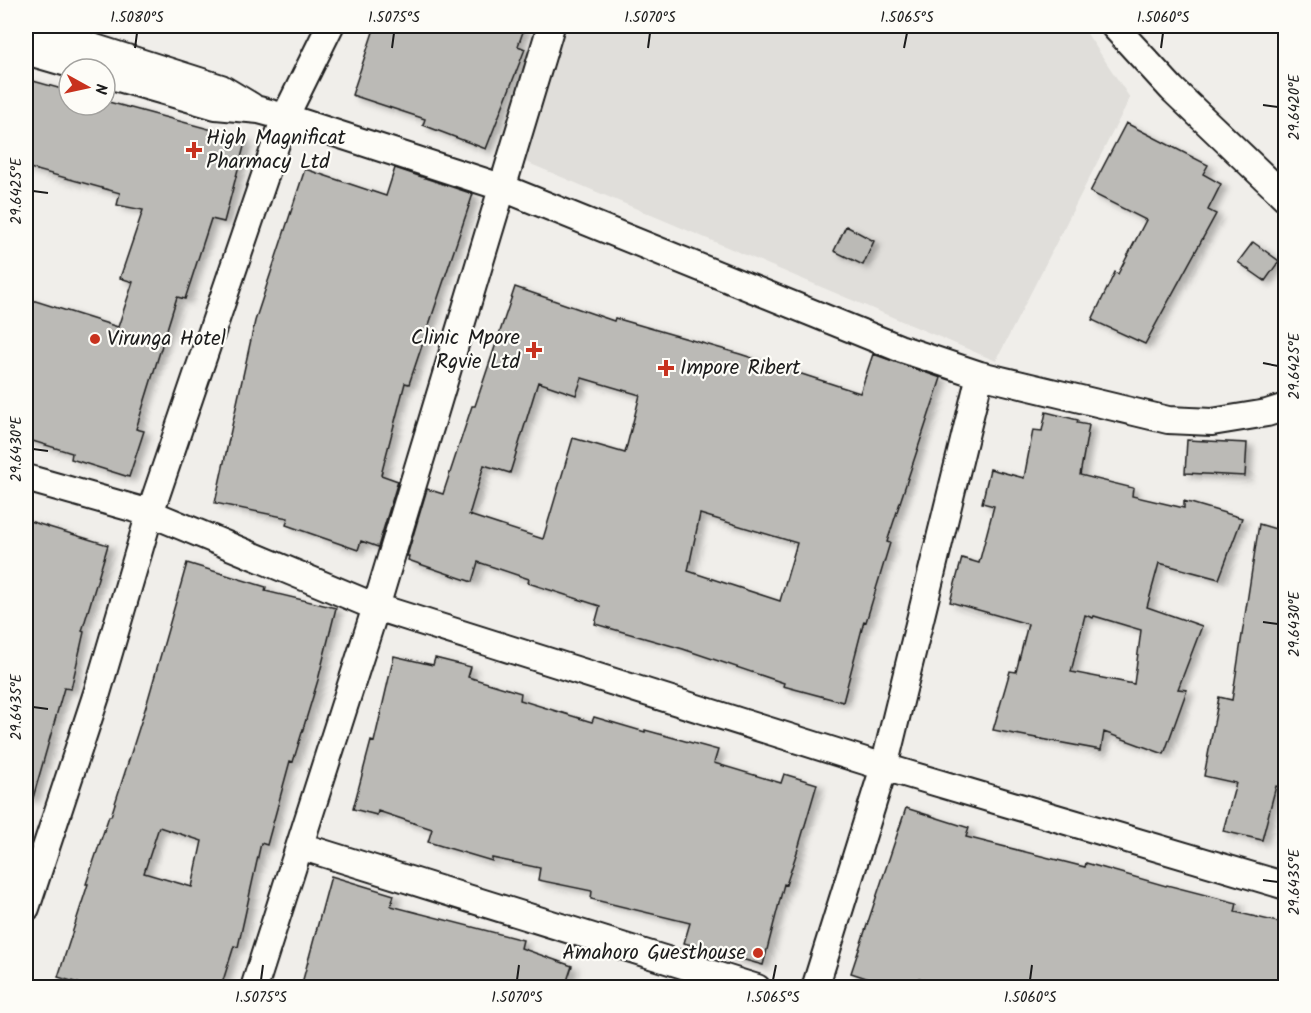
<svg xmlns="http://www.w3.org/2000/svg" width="1311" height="1013" font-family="Kalam,sans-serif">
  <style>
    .built { fill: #e0deda }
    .building { fill: #bbbab6; stroke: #1c1c1c; stroke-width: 1.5; fill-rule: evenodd; filter: url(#shadow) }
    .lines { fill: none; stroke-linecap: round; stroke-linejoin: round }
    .street-casing { stroke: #1c1c1c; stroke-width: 30 }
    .street { stroke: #fdfcf7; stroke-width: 26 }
    .ticks { fill: none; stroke: #1c1c1c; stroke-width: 2 }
    .poi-dot { fill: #c8321e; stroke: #fdfcf7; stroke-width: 2 }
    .labels { text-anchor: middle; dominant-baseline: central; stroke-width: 4.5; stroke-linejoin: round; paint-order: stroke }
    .poi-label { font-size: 21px; fill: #1c1c1c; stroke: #fdfcf7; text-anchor: start }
    .neatline { fill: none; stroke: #1c1c1c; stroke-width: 2 }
    .ticks-label { font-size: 15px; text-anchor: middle; fill: #1c1c1c }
  </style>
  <defs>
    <filter id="shadow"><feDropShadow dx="6" dy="4" stdDeviation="3" flood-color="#0004"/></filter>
  </defs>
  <rect width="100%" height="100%" fill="#f0eeea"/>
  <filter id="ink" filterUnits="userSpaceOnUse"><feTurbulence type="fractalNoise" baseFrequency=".0167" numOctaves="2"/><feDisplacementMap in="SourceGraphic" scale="12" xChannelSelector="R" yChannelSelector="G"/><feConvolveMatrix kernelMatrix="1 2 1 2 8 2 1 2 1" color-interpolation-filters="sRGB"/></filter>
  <g filter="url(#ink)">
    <path class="built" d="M566 26H1082L1130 98 996 361 519 159Z"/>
    <path class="building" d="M375 26H525L518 46 525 49 486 149 423 125 425 119 352 95Z
      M26 79 69 91V105H105V101L246 139 224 222 211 219 185 299 177 297 136 429 144 431 129 477 71 459 72 453 26 439V298L118 327 133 282 120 278 143 210 117 205 120 193 26 167Z
      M1126 123 1208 165 1203 174 1221 184 1208 210 1216 214 1145 344 1092 320 1115 272 1118 274 1146 220 1090 192Z
      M395 168 473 194 409 384 405 383 381 475 398 481 378 547 361 541 358 550 286 525 288 518 215 503 255 321 305 169 386 196Z
      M846 226 874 241 863 265 834 251Z
      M1253 242 1279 261 1265 281 1238 262Z
      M515 287 614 321 615 318 740 354 860 393 873 354 941 378 887 542 890 543 866 622 864 621 843 702 783 686 784 683 683 649 595 624 600 606 528 583 529 579 478 562 472 582 408 560 409 556H407L427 489 443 494 472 406H475ZM582 378 640 395 625 453 573 438 543 539 469 515 484 465 510 473 538 382 576 395ZM700 514 797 543 780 601 688 571Z
      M1046 412 1078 420 1077 423 1089 425 1080 475 1133 488 1132 496 1184 508V501L1242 518 1219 579 1159 563 1147 607 1202 626 1178 689 1187 690 1164 754 1104 732 1101 750 993 730 1010 671 1016 672 1028 624 950 602 962 558 979 563 994 506 982 503 990 469 1024 478 1033 430 1042 431ZM1085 615 1093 618 1094 616 1141 630 1134 684 1071 672Z
      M1187 440 1247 443 1245 476 1185 473Z
      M26 520 108 545 82 631 84 632 71 689 64 688 33 798 26 797Z
      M1259 524 1286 532V788L1276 786 1262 840 1223 831 1236 783 1204 776 1219 697 1232 700Z
      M187 563 266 587 265 591 336 608 318 680 293 762 290 761 267 845 261 843 238 947 234 946 221 987H91L58 977 88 884H86L109 816H111L147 703ZM159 827 202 841 192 887 144 873Z
      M394 656 433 665 435 658 471 667 468 677 521 693 520 700 592 722 594 717 645 732V730L718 750 714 763 781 783 784 774 817 784 798 849 786 885 784 884 763 965 684 943 690 923 591 899 592 891 538 880 540 868 492 858V861L428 842 432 829 378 811 377 815 353 809 371 741 374 742Z
      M906 808 969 828 966 837 1085 867 1086 863 1166 886 1167 885 1237 903 1235 912 1286 924V987H946L919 978 916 987H894L851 973Z
      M331 876 394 895 391 906 523 940 521 948 572 966 565 987H301Z"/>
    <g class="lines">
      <g class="street-casing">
        <path id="street" d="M26 26 221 88 251 106
          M1114 26 1172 89 1286 198
          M26 51 88 69
          M105 74 216 106 259 110 285 117 501 187 899 348 980 375 1168 420 1212 422 1267 413 1286 407
          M26 478 150 513 376 607 884 767 1286 886
          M300 846 757 988
          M26 908 97 693 150 513 285 117 330 26
          M254 988 376 607 551 26
          M815 988 884 767 980 375"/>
      </g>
      <use href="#street" class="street"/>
    </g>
  </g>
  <path class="ticks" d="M135 48 137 33M392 48 394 33M648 48 650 33M904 48 907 33M1161 48 1163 33M1263 105 1278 107M33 191 48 193M1263 363 1278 366M33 449 48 451M1263 622 1278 624M33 707 48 709M1263 880 1278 882M261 980 263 965M517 980 519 965M773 980 776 965M1030 980 1032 965"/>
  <g class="poi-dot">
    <path d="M191 141h6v6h6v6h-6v6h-6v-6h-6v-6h6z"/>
    <circle cx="95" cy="339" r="6"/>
    <path d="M531 341h6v6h6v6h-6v6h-6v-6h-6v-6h6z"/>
    <path d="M663 359h6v6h6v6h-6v6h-6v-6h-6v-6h6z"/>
    <circle cx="758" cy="953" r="6"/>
  </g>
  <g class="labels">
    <g class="poi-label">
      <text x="206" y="138">High Magnificat<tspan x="206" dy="24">Pharmacy Ltd</tspan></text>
      <text x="520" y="338" text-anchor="end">Clinic Mpore<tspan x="520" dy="24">Rgvie Ltd</tspan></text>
      <text x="107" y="339">Virunga Hotel</text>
      <text x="680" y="368">Impore Ribert</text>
      <text x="746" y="953" text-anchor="end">Amahoro Guesthouse</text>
    </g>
  </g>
  <rect width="1311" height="1013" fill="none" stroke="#fdfcf7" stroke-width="66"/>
  <g transform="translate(87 87) rotate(98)"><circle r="28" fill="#fdfcf7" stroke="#a3a29f" stroke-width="1.5"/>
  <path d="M0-4.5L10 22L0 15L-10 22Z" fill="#c8321e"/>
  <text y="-9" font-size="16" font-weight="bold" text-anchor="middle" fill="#1c1c1c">N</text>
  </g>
  <rect x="33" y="33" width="1245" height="947" class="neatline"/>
  <g class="ticks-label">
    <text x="137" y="22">1.5080°S</text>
    <text x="394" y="22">1.5075°S</text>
    <text x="650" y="22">1.5070°S</text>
    <text x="907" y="22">1.5065°S</text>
    <text x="1163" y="22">1.5060°S</text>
    <text transform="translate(1294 107) rotate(-90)" y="5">29.6420°E</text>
    <text transform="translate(16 191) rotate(-90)" y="5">29.6425°E</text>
    <text transform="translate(1294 366) rotate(-90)" y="5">29.6425°E</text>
    <text transform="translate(16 449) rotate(-90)" y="5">29.6430°E</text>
    <text transform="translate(1294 624) rotate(-90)" y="5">29.6430°E</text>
    <text transform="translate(16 707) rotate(-90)" y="5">29.6435°E</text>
    <text transform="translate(1294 882) rotate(-90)" y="5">29.6435°E</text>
    <text x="261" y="1002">1.5075°S</text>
    <text x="517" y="1002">1.5070°S</text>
    <text x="773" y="1002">1.5065°S</text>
    <text x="1030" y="1002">1.5060°S</text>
  </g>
</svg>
